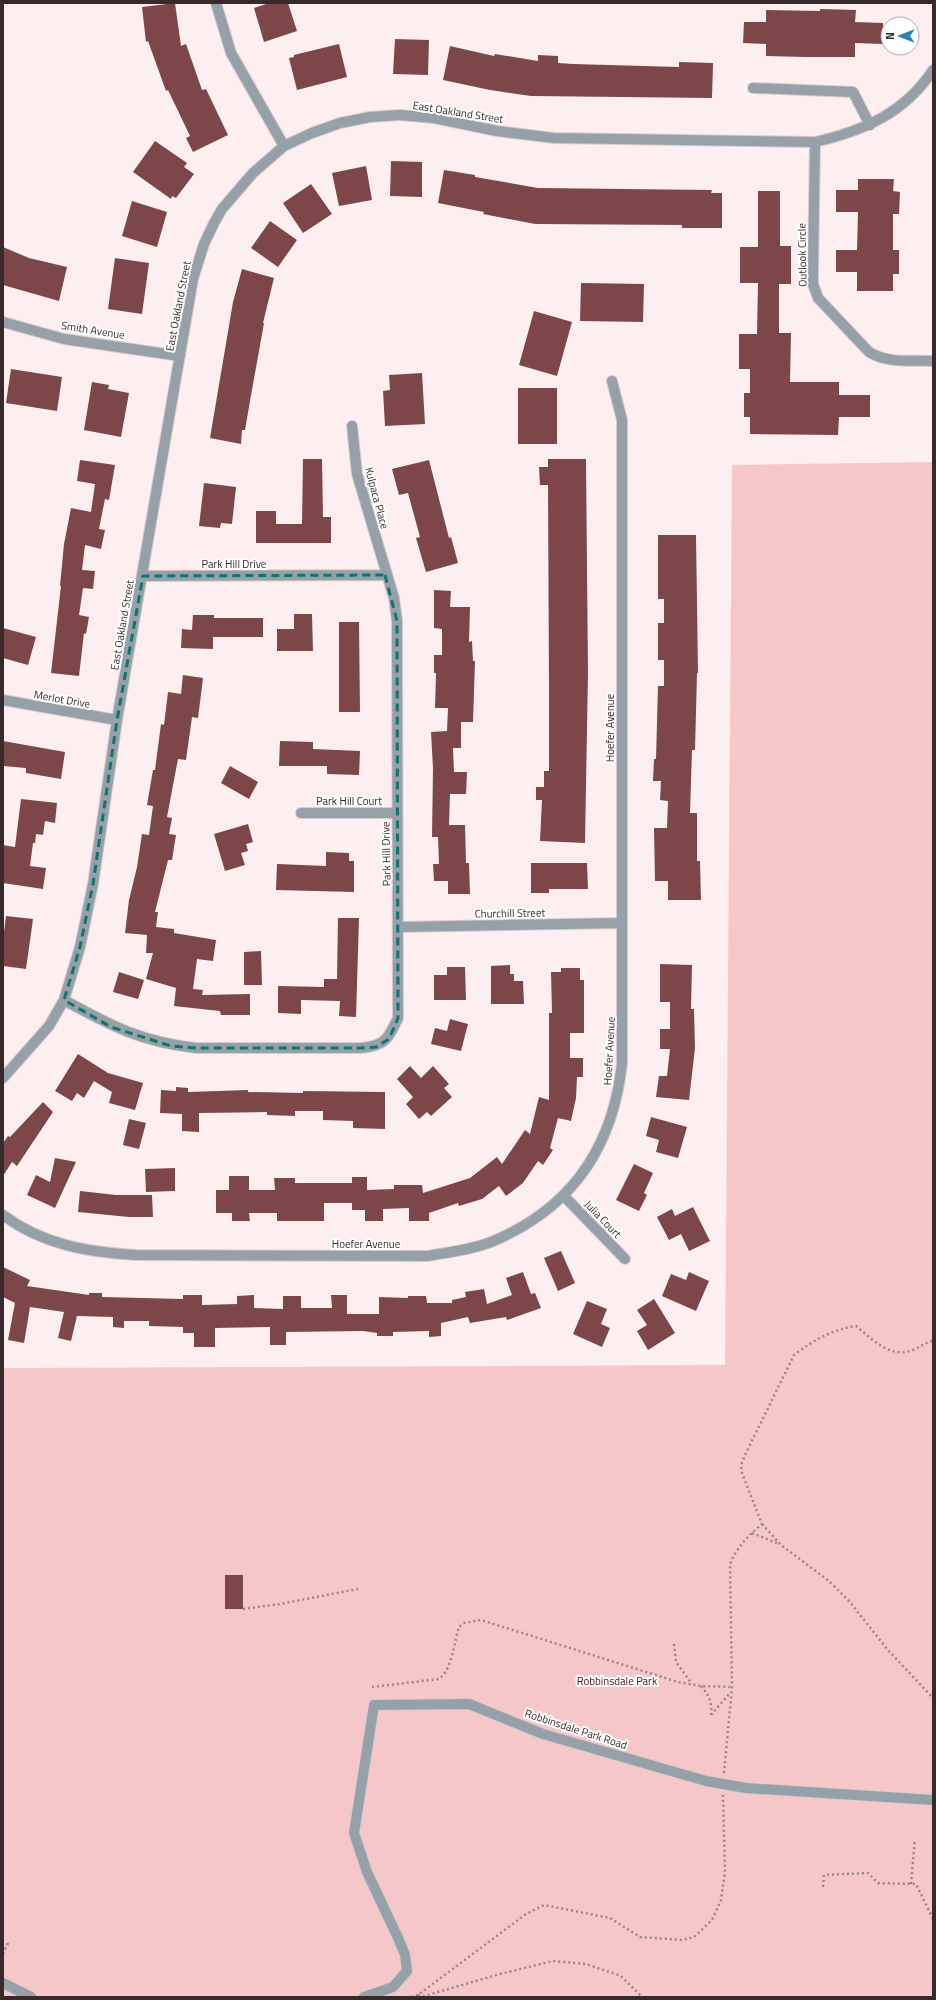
<svg xmlns="http://www.w3.org/2000/svg" width="936" height="2000" font-family="'Titillium Web',sans-serif">
  <style>
    .green { fill: #f6c7c8 }
    .building { fill: #7d474a }
    .lines { fill: none; stroke-linecap: round; stroke-linejoin: round }
    .minor-casing { stroke: #dacbcc; stroke-width: 12 }
    .path { stroke: #958687; stroke-width: 2.5; stroke-dasharray: 2 3; stroke-linecap: butt }
    .minor { stroke: #95a0a8; stroke-width: 10 }
    .marked { fill: none; stroke: #0f766e; stroke-width: 3; stroke-dasharray: 8 5; stroke-linejoin: round }
    .labels { text-anchor: middle; dominant-baseline: central; stroke-width: 4; stroke-linejoin: round; paint-order: stroke }
    .street-label { font-size: 11px; fill: #382a2b; stroke: #fff }
    .park-label { font-size: 11px; fill: #580e1b; stroke: #fff }
  </style>
  <rect width="100%" height="100%" fill="#fdeeef"/>
  <path class="green" d="M933 462V1997H3V1368L725 1365 732 465Z"/>
  <path class="building" d="M175 3 181 46 186 44 202 90 206 89 228 135 193 152 186 138 190 136 168 90 166 91 148 41 146 42 142 7Z
    M269 3H288L297 31 264 42 254 8Z
    M820 9 856 10 855 22 883 23V44L855 43V57H805L766 56V44L743 43 744 22H766V10L820 11Z
    M395 39 429 40 428 75 393 74Z
    M339 44 347 77 297 90 289 58 294 57V55Z
    M450 46 494 56 495 54 538 61V55L558 56V63L573 64 679 67V62L713 63 712 98 531 96 490 90 443 80Z
    M155 141 187 163 184 167 194 174 176 198 172 196 171 199 133 172Z
    M391 161 422 162V197L390 196Z
    M366 166 372 200 339 206 332 173Z
    M444 170 475 175V177L538 188 712 190 711 193H722V228H682V225L535 224 483 214 484 212 438 203Z
    M858 179H894L893 191 900 192 899 214H893V250H899V274H893V291H857V272H836V250H857L858 212H836V190H858Z
    M311 184 332 214 303 233 283 203Z
    M758 191H780V246H791V284H779V333H791L790 382H839V395H870V417H839L838 435 750 434V417H744V393H750V369H739V334H757L758 283H740V247H758Z
    M132 201 167 212 157 247 122 236Z
    M270 221 297 240 278 267 251 248Z
    M3 247 29 258 67 267 59 301 3 285Z
    M115 258 149 263 142 314 108 309Z
    M242 269 274 278 263 323H264L250 401 245 430H242L241 444 210 438 233 302Z
    M581 283 644 284 643 322 580 321Z
    M534 311 572 322 557 376 519 365Z
    M11 369 62 377 57 411 6 403Z
    M422 373 425 424 385 426 383 391 390 390 389 375Z
    M92 382 109 385 108 389 129 393 121 437 84 430Z
    M518 388H557V444H518Z
    M303 459H322L323 517H331V543H256V511H276V524H302Z
    M548 459H586L588 673 585 843 540 841 542 800H536V787H544V771H549V684L548 485H540L539 467H548Z
    M80 460 115 465 109 500 105 499 99 529 105 530 101 549 85 545 82 570 95 571 93 589 83 588 79 615 89 617 86 634 84 633 79 676 51 673 61 586H60L64 544 71 508 91 512 95 484 77 481Z
    M429 460 449 538 451 537 458 563 426 572 416 538 420 537 408 493 399 495 392 469Z
    M204 483 236 487 232 524 221 523 220 528 199 526Z
    M658 535H696L698 673H697L695 750H692L690 813H697V861H700L701 900H668V881H655L654 828H667L668 801 660 800 661 781H653L654 759H656L658 686H664V660H658V623H664V599H658Z
    M434 590 451 591 450 607H470L469 642 472 641 473 661H475L473 722H461V748H453L454 772H467L466 794H450L449 825H465L466 863H469L470 894H448V881H434L433 864H439L438 837H432L433 768 431 732 447 731 448 708H435L436 673H434V655H442V629L434 628Z
    M294 614H312L313 651H277V629H294Z
    M193 615H214V618H263V637H213V649L181 648 182 629 192 630Z
    M339 622H359L360 712H339Z
    M3 628 36 637 28 665 3 658Z
    M183 675 203 678 198 718 192 717 186 760 178 759 167 817 172 818 169 834 176 835 172 860H168L155 912H158L156 927 174 929V933L216 940 213 961 197 959 193 989 203 990 202 995 250 994V1015H221L220 1011 174 1006 176 988 146 979 153 953H146L147 935 125 933 129 900 137 867 142 834 149 835 153 806 147 805 153 770H155L161 724 164 725 168 692 181 694Z
    M3 741 65 752 61 779 26 773V768L3 766Z
    M280 741 313 742V749L360 751 359 775 327 774V766H279Z
    M230 766 258 782 249 799 221 783Z
    M21 799 57 803 55 823 45 821 43 835 36 834 35 843H33L30 866 46 868 43 889 3 883V845L15 847Z
    M248 824 253 842 246 844 248 851 241 853 245 865 225 871 214 834Z
    M326 852 349 853V861H354V892L276 890 277 864 326 866Z
    M531 863H587L588 889H549V893H531Z
    M6 916 33 919 26 969 3 966V940Z
    M338 918H359L356 1017 339 1016 340 1001 301 1000V1014L278 1013V986L324 987V979H337Z
    M261 951 262 985H244V952Z
    M660 964 692 965 691 1009H694L695 1048 689 1100 656 1097 659 1076H667L670 1049H660V1029H670V1002H660Z
    M510 965V974H514V981H523L524 1004H491V966Z
    M447 967H465L466 1000H434V975H447Z
    M561 968H580V980H584V1033H570V1058H583V1077H577L576 1098 571 1121 558 1118 550 1148 553 1150 543 1165 538 1161 523 1183 506 1196 499 1186 482 1199 459 1206 458 1203 429 1213V1221H409V1208L383 1209V1221H365V1210H352V1203H324V1221H277V1213H249L250 1221H232V1213H216V1190H229V1176H249V1190H275L274 1178H295V1183H352V1177H367V1190L394 1189V1185H422L423 1193 470 1178 497 1157 502 1164 525 1130 530 1134 539 1097 549 1100V1013H552L551 972H561Z
    M119 972 144 980 138 999 113 992Z
    M450 1019 468 1024 461 1051 431 1044 435 1028 447 1031Z
    M78 1054 108 1073 143 1083 135 1110 109 1103 112 1092 94 1081 84 1098 77 1093 72 1101 55 1091Z
    M410 1066 421 1078 433 1066 449 1084 444 1088 452 1097 431 1116 427 1112 419 1119 406 1104 413 1097 397 1079Z
    M176 1087 188 1088V1092L248 1090V1092L303 1093V1091L385 1092V1129L353 1128V1121L323 1120V1111H295V1116L267 1115V1112L199 1113V1132L182 1131V1114L160 1113 161 1090 176 1091Z
    M43 1102 53 1112 17 1166 12 1162 3 1176V1143L8 1136 10 1137Z
    M651 1117 687 1127 678 1158 656 1152 659 1140 646 1136Z
    M129 1119 146 1123 139 1149 123 1145Z
    M55 1158 76 1162 55 1208 27 1195 36 1175 50 1182Z
    M634 1164 653 1173 644 1193 647 1195 639 1211 616 1200Z
    M175 1168V1191L146 1192 145 1169Z
    M80 1191 116 1195H152L153 1217H129L78 1212Z
    M693 1207 710 1241 689 1251 681 1234 669 1240 657 1217 672 1209 675 1216Z
    M561 1251 575 1283 558 1291 544 1258Z
    M3 1267 30 1280 27 1286 89 1295V1293H102V1297L183 1299V1295H202V1305L237 1304V1296L254 1295V1308L283 1309V1296H301V1308H332L331 1295H347V1314H379V1297L408 1298V1296H426L427 1303H452V1300L466 1297 465 1292 484 1289 487 1304 512 1295 506 1278 523 1272 531 1294 535 1293 541 1308 507 1320 506 1317 470 1323 468 1317 441 1323V1336L429 1337V1331L393 1332V1336H377V1333L363 1331 286 1332V1345H270V1327L215 1328V1347H194V1333H183V1327L149 1326V1321H124V1328L113 1327V1317L77 1316 71 1341 58 1338 64 1312 30 1307 24 1343 8 1340 15 1303 3 1297Z
    M689 1272 709 1281 696 1311 662 1296 671 1274 686 1280Z
    M654 1299 675 1333 648 1350 637 1331 647 1325 637 1310Z
    M587 1301 607 1309 601 1324 610 1328 602 1347 573 1334Z
    M225 1575H243V1609H225Z"/>
  <g class="lines">
    <g class="minor-casing">
      <path id="minor" d="M216 3 231 53 284 146
        M753 88 853 92 870 125
        M815 142 813 272V284L818 298 869 352C888 364 912 360 933 361
        M3 322 64 339 180 356
        M143 576 385 575
        M3 700 117 720
        M301 813H397
        M399 927 622 923
        M64 1000C111 1026 142 1042 196 1048H361C385 1046 388 1039 398 1018L397 621 394 598 357 474 352 426
        M3 1078 49 1026 64 1000 80 947 93 884 117 720 193 279 204 244 214 223 222 209 253 173 284 146 312 133 340 123 370 117 400 115 434 118 497 131 554 138 815 142C863 131 905 113 933 70
        M564 1196 625 1259
        M3 1215C43 1245 88 1252 136 1255L428 1256C449 1252 471 1250 491 1242 571 1209 613 1149 622 1063V420L612 381
        M3 1983 31 1997
        M364 1997 393 1987 407 1971 405 1955 399 1940 367 1872 354 1833 374 1705 469 1704 543 1734 706 1781 746 1788 933 1800"/>
    </g>
    <path class="path" d="M762 1524 781 1545 829 1581 850 1602 887 1649 933 1698
      M752 1533 779 1544
      M243 1609 280 1604 358 1589
      M674 1644 676 1662 692 1684
      M701 1686C710 1697 712 1702 711 1716
      M372 1687 439 1679C452 1670 454 1642 459 1627L464 1623 481 1620 678 1682 701 1686 732 1687
      M711 1715 731 1692
      M724 1773 732 1687 730 1564C737 1547 748 1536 762 1524L742 1473 741 1465 745 1455 794 1355C814 1340 831 1330 856 1326 872 1339 888 1357 910 1351 918 1349 925 1342 933 1341
      M911 1884 915 1839
      M823 1887 824 1875 868 1873 878 1883 916 1884 933 1919
      M3 1954 8 1943
      M418 1995 424 1996 500 1974 553 1961 586 1964 621 1976 642 1997
      M411 1997 418 1995 526 1914 544 1905 610 1918 640 1937 683 1940 694 1937 712 1920 721 1900 725 1871 723 1795"/>
    <use href="#minor" class="minor"/>
  </g>
  <path class="marked" d="M385 575 397 621 398 1018 389 1039 376 1047 361 1048H196L171 1046 111 1027 64 1000 80 947 93 884 117 720 143 576Z"/>
  <g class="labels">
    <g class="street-label">
      <text transform="translate(458 112) rotate(9)">East Oakland Street</text>
      <text transform="translate(802 255) rotate(-91)">Outlook Circle</text>
      <text transform="translate(178 306) rotate(-79)">East Oakland Street</text>
      <text transform="translate(93 330) rotate(9)">Smith Avenue</text>
      <text transform="translate(377 498) rotate(75)">Kulpaca Place</text>
      <text x="234" y="564">Park Hill Drive</text>
      <text transform="translate(122 625) rotate(-80)">East Oakland Street</text>
      <text transform="translate(62 699) rotate(10)">Merlot Drive</text>
      <text transform="translate(610 728) rotate(-90)">Hoefer Avenue</text>
      <text x="349" y="801">Park Hill Court</text>
      <text transform="translate(386 854) rotate(-91)">Park Hill Drive</text>
      <text transform="translate(510 913) rotate(-1)">Churchill Street</text>
      <text transform="translate(609 1051) rotate(-87)">Hoefer Avenue</text>
      <text transform="translate(603 1219) rotate(46)">Julia Court</text>
      <text x="366" y="1244">Hoefer Avenue</text>
      <text transform="translate(576 1729) rotate(18)">Robbinsdale Park Road</text>
    </g>
    <g class="park-label">
      <text x="617" y="1681">Robbinsdale Park</text>
    </g>
  </g>
  <rect width="936" height="2000" fill="none" stroke="#382a2b" stroke-width="8"/>
  <g transform="translate(900 36) rotate(270)"><circle r="19" fill="#ffffff" stroke="#afaaaa"/>
  <path d="M0-3L7 15L0 10L-7 15Z" fill="#2a81b0"/>
  <text y="-6" font-size="11" font-weight="bold" text-anchor="middle" fill="#382a2b">N</text>
  </g>
</svg>
